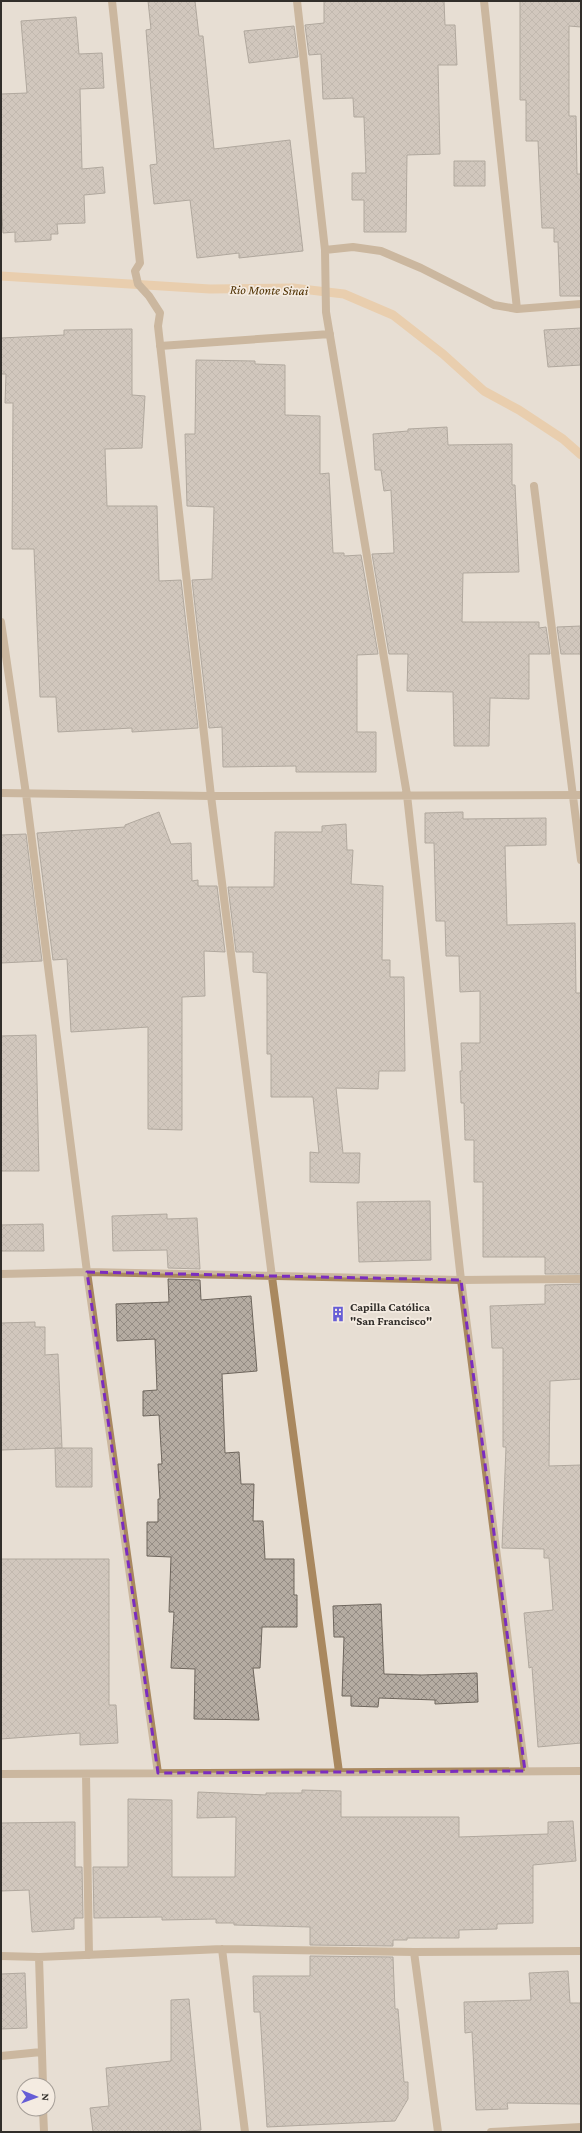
<svg xmlns="http://www.w3.org/2000/svg" width="582" height="2133" font-family="'Crimson Pro',serif">
  <style>
    .lines { fill: none; stroke-linecap: round; stroke-linejoin: round }
    .stream { stroke: #ebbb80; stroke-width: 9 }
    .building { fill: url(#building-cross-hatch); stroke: #6e665d }
    .minor { stroke: #a9885f; stroke-width: 8 }
    .marked { fill: none; stroke: #7b2cbf; stroke-width: 3; stroke-dasharray: 8 5; stroke-linejoin: round }
    .labels { text-anchor: middle; dominant-baseline: central; stroke-width: 3.5; stroke-linejoin: round; paint-order: stroke }
    .poi-label { font-size: 12px; font-weight: bold; fill: #312e2a; stroke: #f4ebe1; text-anchor: start }
    .water-label { font-size: 13px; font-style: italic; fill: #4e3000; stroke: #f4ebe1 }
  </style>
  <defs>
    <pattern id="building-cross-hatch" width="8" height="8" patternUnits="userSpaceOnUse"><rect width="8" height="8" fill="#b5aca2"/><path d="M0 0l8 8M0 8l8-8" fill="none" stroke="#948c84"/></pattern>
  </defs>
  <rect width="100%" height="100%" fill="#e7ded3"/>
  <g class="lines">
    <path class="stream" d="M1 276 210 289 293 288 344 294 393 315 443 354 484 391 519 410 563 439 581 455"/>
  </g>
  <path class="building" d="M148 1H195L199 36H203L214 149 290 140 303 251 239 258V253L197 258 190 200 154 204 150 165 157 164 146 30 151 29Z
    M324 1H444L445 25H455L457 65H438L440 154 407 155 406 232H364V200H352V173H366L364 117H354L353 98 323 99 321 54 309 55 305 25 324 23Z
    M520 1H581V27L569 26V116H576L577 174H581V296H560L558 242H554V228H542L538 141H526V100H520Z
    M76 17 79 54 102 53 104 88 80 89 82 169 103 167 105 193 84 195 85 223 57 224 58 234H51V240L15 242V232L3 233 1 198V94L27 93 21 21Z
    M294 26 298 57 249 63 244 31Z
    M454 161H485V186H454Z
    M581 328V365L548 367 544 330Z
    M132 329V395L145 396 142 448 105 449 107 506H157L159 581 181 580 198 728 132 732V728L58 732 56 697H40L34 549H12L13 403H5L6 374H1V338L64 335V330Z
    M196 360 255 361V364L285 365V415L320 416V474L329 473 333 553H344V556L361 555 378 654 357 655V732H376V772H296V766L223 767 222 727 209 728 192 580 212 579 214 507 187 506 185 434H195Z
    M447 427 448 445 512 444V485H515L519 572 463 573 462 622H539V628L546 627 550 654H529V699L490 698 489 746H454L453 692 407 691 408 654H389L372 554 394 553 391 490 384 491 381 470H375L373 434 408 431V429Z
    M581 626V654H561L557 627Z
    M159 812 171 844 191 843 192 881 198 880V886H217L225 952 204 951 205 996 182 997V1130L148 1129V1027L71 1032 67 959 53 960 37 833 125 827V825Z
    M463 812V819L546 818V845L505 846 507 925 575 923 576 993H581V1274H545V1257H483V1182H474V1140H465L464 1103H461L460 1071H462L461 1043H480V991L460 992 459 956H446L445 921H436L434 843H425V813Z
    M346 824 347 850H353L351 884 383 886 382 960H390V977H404L405 1071H379L378 1089 336 1088 343 1153H360L359 1183 310 1182V1152L319 1153 313 1097H271V1054H267V973L253 972V952H236L228 887H274L275 832H322V826Z
    M26 834 42 961 1 963V835Z
    M36 1035 39 1171H1V1036Z
    M430 1201 431 1260 359 1262 357 1202Z
    M167 1214V1219L197 1218 200 1269 168 1268 167 1250 113 1251 112 1216Z
    M43 1224 44 1251H1V1225Z
    M168 1279 200 1280 201 1300 251 1296 257 1371 222 1374 225 1453 239 1452 241 1484H254L253 1521H263L265 1559H294V1595H297V1627H262L260 1668H253L259 1720 194 1719 195 1669 171 1668 174 1612H169L171 1557 147 1556V1522H158V1499H160L158 1464H162L159 1415 143 1416V1391L157 1390 155 1339 117 1341 116 1304 169 1302Z
    M581 1284V1379L550 1381 549 1466 581 1465V1743L538 1747 532 1667 529 1668 524 1613 553 1610 549 1558H544V1549L502 1548 506 1447H503V1348H492L490 1306 545 1304V1285Z
    M35 1322V1327H45V1355L58 1354 62 1448 1 1450V1323Z
    M55 1448H92V1487H56Z
    M1 1559H109V1705H116L118 1743 80 1745V1733L1 1739Z
    M381 1604 384 1674 422 1675 477 1673 478 1702 435 1704V1700L379 1698 378 1707 351 1706V1696H342L344 1637H334L333 1606Z
    M302 1790 341 1791V1817H459V1837L548 1834V1822L573 1821 576 1861 533 1865V1923L497 1924V1929L459 1930V1938H407V1940H393V1946L310 1945V1927L234 1925V1923H216V1919L162 1920V1917L94 1918 93 1867H128V1799L172 1800V1877H235L236 1817 197 1818 198 1792 266 1795V1793H302Z
    M75 1822V1867H82L83 1918H74V1929L32 1932 29 1890 1 1891V1823Z
    M310 1956 393 1957 395 2009H398L404 2082H408V2099L395 2121 267 2127 260 2012H254L253 1976H310Z
    M568 1971 570 2003H581V2104L507 2103 508 2109 476 2110 472 2032 465 2033 464 2002 531 2000 529 1973Z
    M25 1973 27 2028 1 2029V1974Z
    M189 1999 201 2130 177 2132H93L90 2108 109 2106 106 2068 171 2061V2000Z"/>
  <g class="lines">
    <path class="minor" d="M112 1 140 263 135 271 138 284 149 296 160 313 158 326 211 796 272 1277 339 1772
      M297 1 325 250 326 312 407 795 461 1280 525 1771
      M484 1 517 309
      M325 250 353 247 381 251 421 268 494 305 517 309 581 304
      M160 346 330 334
      M534 486 581 860
      M1 622 26 794 87 1272 158 1773
      M1 793 211 796 581 795
      M1 1274 87 1272 461 1280 581 1279
      M1 1774 581 1771
      M86 1774 89 1955
      M222 1949 245 2132
      M414 1952 438 2132
      M1 1956 39 1957 222 1949 414 1952 581 1951
      M39 1957 43 2085
      M1 2056 41 2052
      M43 2109 44 2132
      M491 2132 581 2127"/>
  </g>
  <path d="M0 0H582V2133H0ZM87 1272 461 1280 525 1771 158 1773Z" fill="#e7ded3" fill-opacity=".55" fill-rule="evenodd"/>
  <path class="marked" d="M87 1272 461 1280 525 1771 158 1773Z"/>
  <defs>
    <g id="building-bare" transform="scale(1.2)"><path d="M-4-6H4V6H1V3H-1V6H-4ZM-2.5-4.3h1.7v1.8h-1.7ZM.8-4.3h1.7v1.8H.8ZM-2.5-1h1.7V.8h-1.7ZM.8-1h1.7V.8H.8Z" fill="#665dd6" stroke="#f4ebe1" stroke-width="2.5" paint-order="stroke"/></g>
  </defs>
  <g fill-rule="evenodd">
    <use href="#building-bare" x="338" y="1314"/>
  </g>
  <g class="labels">
    <g class="poi-label">
      <text x="350" y="1307">Capilla Católica<tspan x="350" dy="14">"San Francisco"</tspan></text>
    </g>
    <g class="water-label">
      <text transform="translate(269 290) rotate(1)">Rio Monte Sinai</text>
    </g>
  </g>
  <rect width="582" height="2133" fill="none" stroke="#312e2a" stroke-width="4"/>
  <g transform="translate(36 2097) rotate(91)"><circle r="19" fill="#f4ebe1" stroke="#a69f98"/>
  <path d="M0-3L7 15L0 10L-7 15Z" fill="#665dd6"/>
  <text y="-6" font-size="11" font-weight="bold" text-anchor="middle" fill="#312e2a">N</text>
  </g>
</svg>
